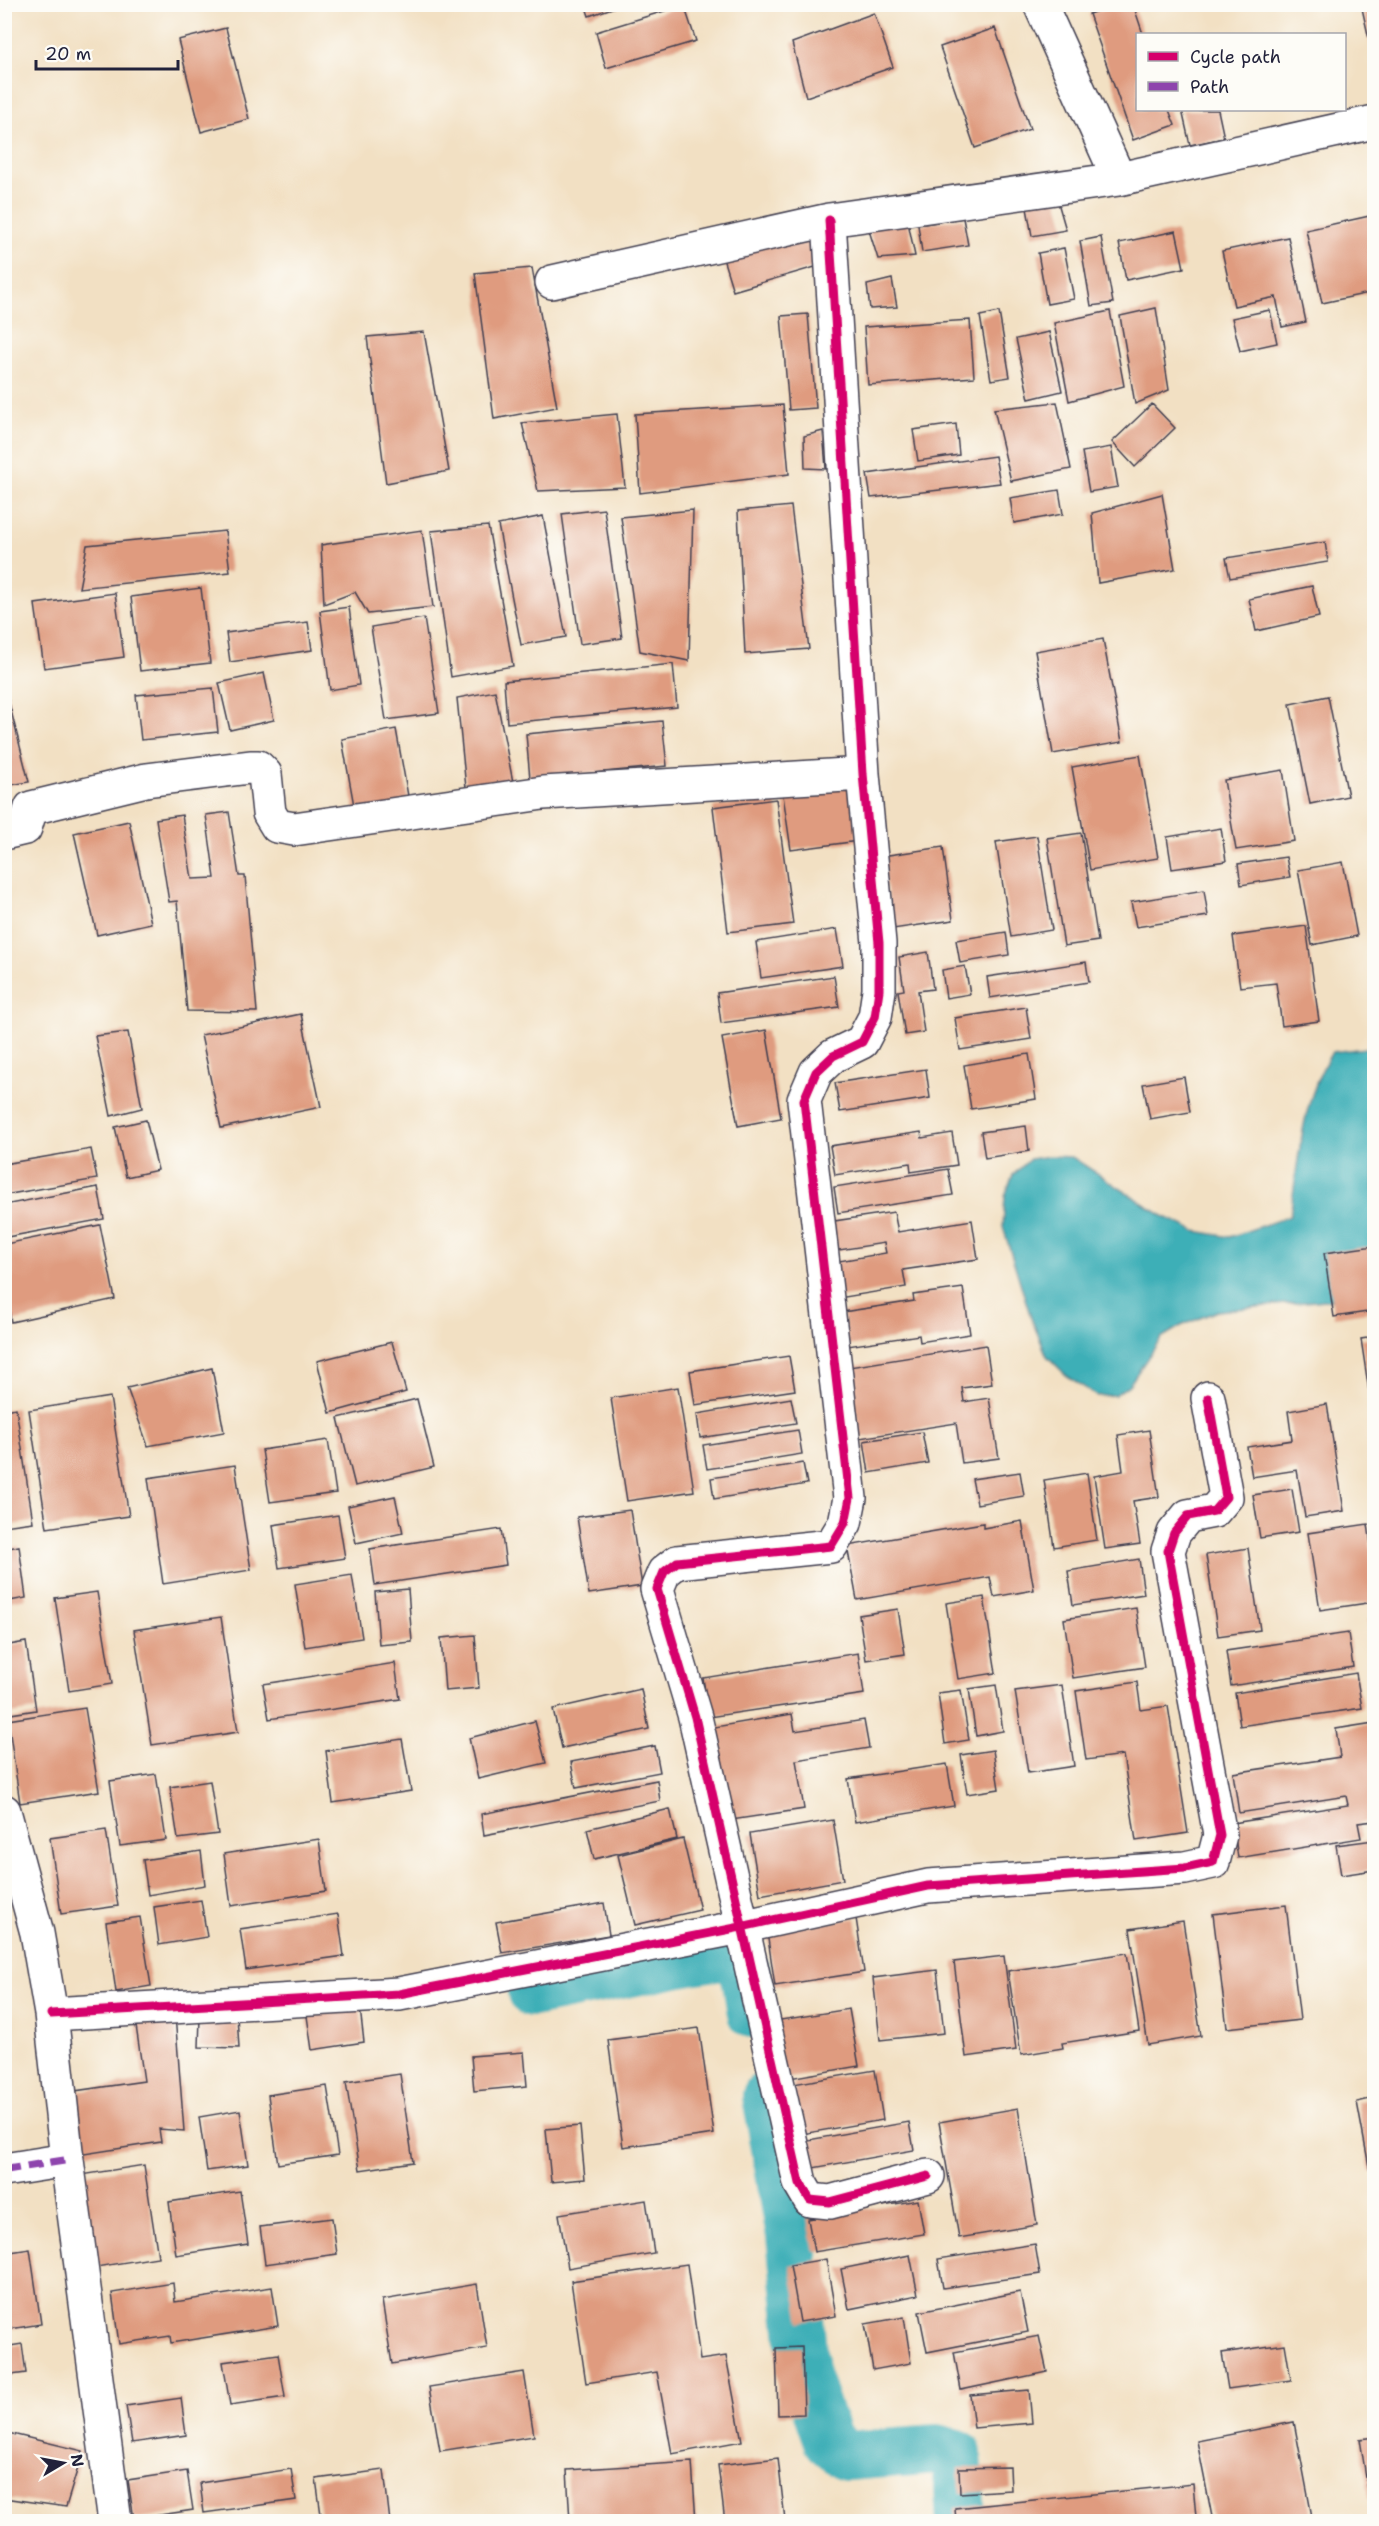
<svg xmlns="http://www.w3.org/2000/svg" width="1379" height="2526" font-family="'Shantell Sans',sans-serif">
  <style>
    .water { fill: #3eafb7; stroke: #306879; stroke-width: 1.5 }
    .lines { fill: none; stroke-linecap: round; stroke-linejoin: round }
    .canal { stroke: #3eafb7; stroke-width: 50 }
    .building { fill: #df9b7f }
    .minor-casing { stroke: #413e4f; stroke-width: 36 }
    .minor { stroke: #fff; stroke-width: 33 }
    .quiet { stroke: #8e44ad; stroke-width: 8; stroke-dasharray: 15 8; stroke-linecap: butt }
    .cycleway-casing { stroke: #fdfcf7; stroke-width: 13 }
    .cycleway { stroke: #d6006c; stroke-width: 9 }
  </style>
  <rect width="100%" height="100%" fill="#fdfcf7"/>
  <filter id="ink" filterUnits="userSpaceOnUse"><feTurbulence type="fractalNoise" baseFrequency=".0167" numOctaves="2"/><feDisplacementMap in="SourceGraphic" scale="12" xChannelSelector="R" yChannelSelector="G"/><feConvolveMatrix kernelMatrix="1 2 1 2 8 2 1 2 1" color-interpolation-filters="sRGB"/></filter>
  <filter id="wash" filterUnits="userSpaceOnUse"><feTurbulence type="fractalNoise" baseFrequency=".008" numOctaves="4" result="noise"/><feDisplacementMap in="SourceGraphic" scale="24" xChannelSelector="R" yChannelSelector="G"/><feGaussianBlur stdDeviation="1.35" result="paint"/><feColorMatrix in="noise" values="0 0 0 0 0 0 0 0 0 0 0 0 0 0 0 0 0 1.4 0 .05"/><feComposite in="paint" operator="in"/></filter>
  <g filter="url(#wash)">
    <rect width="100%" height="100%" fill="#f2e0c3"/>
    <path class="water" d="M1374 1047V1295L1217 1311 1181 1326 1161 1338 1129 1385 1115 1395 1097 1396 1066 1375 1047 1356 1031 1318 1003 1227 1005 1196 1013 1175 1030 1159 1049 1156 1072 1157 1161 1215 1195 1231 1230 1237 1290 1216C1299 1160 1301 1100 1332 1052Z"/>
    <g class="lines">
      <path class="canal" d="M532 1992 695 1959 736 1953 746 1976 752 2013
        M767 2096 791 2236 804 2372 828 2441 846 2456 937 2449 957 2454 961 2522"/>
    </g>
    <g id="blocks">
      <path class="building" d="M585 4H621V5L589 16Z
        M1117 4H1133L1143 34H1138V110H1169L1175 125 1133 140 1089 14Z
        M1361 4H1374V61Z
        M684 5 696 41 606 68 596 32Z
        M874 13 893 67 806 97 792 43Z
        M226 28 249 119 201 132 178 40Z
        M995 28 1030 129 975 148 940 47Z
        M1182 110H1218L1224 138 1190 145Z
        M1055 192 1066 230 1032 236 1025 197Z
        M1374 215V292L1322 303 1306 230Z
        M963 218 968 245 922 252 918 225Z
        M908 222 915 256 878 259 867 224Z
        M811 229 822 265 733 291 722 255Z
        M1176 231 1184 268 1126 280 1119 243Z
        M1101 237 1113 303 1091 306 1080 241Z
        M1288 237 1306 322 1282 327 1276 297 1234 306 1222 251Z
        M1064 248 1074 299 1047 304 1038 253Z
        M532 268 557 407 494 419 475 273Z
        M892 279 897 307 870 309 867 285Z
        M1156 308 1169 390 1135 404 1120 316Z
        M1270 310 1277 343 1240 351 1232 318Z
        M1110 311 1124 386 1069 401 1054 323Z
        M999 312 1010 377 991 380 980 316Z
        M808 314 816 408 789 410 781 316Z
        M970 320 974 377 868 385 864 327Z
        M424 332 449 471 386 483 367 337Z
        M1049 332 1062 391 1029 399 1016 339Z
        M1057 402 1071 469 1011 481 994 409Z
        M1152 404 1175 428 1135 467 1112 442Z
        M783 405 789 474 640 493 635 414Z
        M617 414 625 487 538 491 522 423Z
        M956 424 959 455 918 461 913 430Z
        M823 431 826 469 805 468 804 436Z
        M1111 447 1118 487 1089 492 1082 452Z
        M995 456 1000 483 871 498 867 474Z
        M1059 490 1063 514 1014 523 1010 498Z
        M1162 494 1175 569 1098 583 1092 513Z
        M791 506 809 649 745 654 738 511Z
        M604 509 622 638 580 644 562 514Z
        M693 510 689 661 640 651 621 517Z
        M543 516 566 637 521 645 498 525Z
        M488 526 513 666 451 677 431 531Z
        M422 530 433 607 368 614 355 592 324 604 321 545Z
        M225 531 230 572 79 588 87 545Z
        M1325 542 1328 562 1230 578 1226 558Z
        M1312 586 1319 617 1256 631 1249 599Z
        M201 588 210 663 140 671 131 597Z
        M115 593 124 657 44 668 35 604Z
        M349 607 359 685 330 690 320 611Z
        M424 618 439 713 386 720 371 627Z
        M308 622 312 650 230 662 226 633Z
        M1103 639 1122 742 1053 754 1035 651Z
        M673 664 677 707 507 723 504 681Z
        M264 673 274 720 230 730 219 683Z
        M4 683 29 782 4 786Z
        M213 688 218 732 141 740 136 695Z
        M495 691 513 782 466 788 457 698Z
        M1328 696 1348 796 1310 804 1290 704Z
        M662 721 667 766 530 779 526 734Z
        M396 729 410 807 356 817 342 739Z
        M1140 755 1158 858 1090 870 1072 767Z
        M1283 770 1294 841 1236 850 1224 780Z
        M851 786 858 841 791 850 783 795Z
        M776 799 793 924 728 932 713 807Z
        M229 812 239 876H245L257 1012 187 1011 177 901 169 902 156 819 182 815 192 879 215 878 206 815Z
        M129 821 151 923 97 935 74 833Z
        M1221 828 1226 861 1172 869 1167 837Z
        M1081 833 1098 941 1064 946 1047 838Z
        M1037 836 1052 930 1011 937 996 842Z
        M943 847 953 920 893 929 882 856Z
        M1286 857 1290 877 1241 885 1238 864Z
        M1343 862 1357 936 1312 945 1298 870Z
        M1204 890 1208 916 1136 927 1131 902Z
        M1306 926 1319 1021 1282 1026 1276 983 1240 987 1233 936Z
        M837 929 843 966 761 978 756 942Z
        M1006 932 1009 955 960 963 956 940Z
        M928 952 933 989 918 991 924 1032 905 1035 898 991 904 990 899 957Z
        M1086 962 1089 982 990 998 987 977Z
        M965 966 970 994 946 998 942 970Z
        M834 976 839 1007 721 1023 717 993Z
        M1026 1007 1031 1039 960 1050 955 1018Z
        M301 1014 321 1107 221 1128 201 1035Z
        M766 1030 781 1118 738 1126 722 1038Z
        M128 1032 142 1108 111 1116 95 1036Z
        M1029 1054 1036 1099 971 1109 964 1065Z
        M926 1069 930 1098 840 1112 835 1083Z
        M1184 1077 1190 1112 1150 1119 1143 1084Z
        M146 1120 158 1170 126 1177 115 1127Z
        M1026 1126 1029 1151 985 1158 981 1132Z
        M921 1132 922 1138 952 1133 957 1165 911 1172 910 1163 835 1175 830 1146Z
        M91 1149 97 1179 4 1195V1164Z
        M948 1169 953 1195 838 1213 834 1187Z
        M98 1187 104 1219 7 1237 4 1205Z
        M894 1212 898 1232 972 1220 978 1259 903 1270 906 1287 839 1298 833 1262 886 1253 884 1243 833 1251 828 1222Z
        M100 1225 115 1299 11 1322 5 1285V1244Z
        M1374 1246V1311L1334 1317 1324 1253Z
        M963 1288 970 1334 920 1342 919 1335 848 1346 843 1312 914 1301 913 1295Z
        M1374 1337V1418H1373L1361 1339Z
        M392 1342 406 1392 330 1413 317 1361Z
        M986 1345 992 1384 962 1388 964 1402 989 1398 999 1458 962 1463 956 1423 860 1438 849 1367Z
        M789 1356 795 1390 695 1405 690 1371Z
        M212 1368 224 1432 148 1446 127 1388Z
        M678 1387 694 1491 627 1501 611 1398Z
        M110 1397 129 1516 47 1528 29 1410Z
        M791 1398 796 1423 700 1438 697 1414Z
        M417 1399 434 1467 355 1486 338 1418Z
        M1327 1404 1344 1511 1305 1517 1297 1470 1252 1477 1247 1447 1292 1440 1288 1411Z
        M16 1408 33 1522 4 1526V1410Z
        M798 1430 802 1454 707 1469 703 1445Z
        M1149 1430 1159 1497 1133 1501 1140 1544 1105 1549 1094 1476 1123 1471 1118 1435Z
        M922 1432 928 1463 869 1473 864 1441Z
        M328 1440 336 1493 270 1502 262 1450Z
        M803 1463 807 1484 714 1499 711 1478Z
        M235 1465 251 1570 163 1584 148 1478Z
        M1020 1472 1024 1496 977 1504 972 1479Z
        M1087 1473 1097 1540 1054 1547 1044 1480Z
        M1292 1489 1299 1532 1260 1538 1253 1495Z
        M395 1496 403 1533 356 1543 348 1506Z
        M630 1510 642 1586 589 1594 577 1517Z
        M338 1515 345 1558 279 1568 273 1525Z
        M1022 1521 1034 1590 994 1597 990 1577 857 1600 847 1546 983 1523V1528Z
        M1368 1524 1374 1567V1602L1320 1610 1308 1533Z
        M501 1529 506 1565 375 1585 370 1549Z
        M19 1546 26 1598 4 1602V1549Z
        M1248 1548 1260 1630 1218 1636 1206 1555Z
        M1139 1559 1144 1594 1073 1605 1068 1571Z
        M352 1575 362 1638 305 1647 295 1584Z
        M408 1589 412 1642 379 1645 375 1592Z
        M97 1592 112 1684 69 1691 55 1598Z
        M984 1597 996 1673 958 1679 946 1603Z
        M1136 1608 1145 1667 1073 1678 1064 1619Z
        M898 1609 905 1654 866 1660 859 1615Z
        M221 1617 238 1732 152 1745 134 1630Z
        M1374 1618V1654H1373L1368 1620Z
        M1348 1633 1353 1667 1231 1686 1226 1651Z
        M475 1635 479 1688 445 1691 441 1638Z
        M26 1642 36 1710 4 1715V1646Z
        M858 1653 864 1694 709 1717 703 1678Z
        M395 1663 400 1699 269 1719 263 1684Z
        M1356 1673 1362 1708 1240 1726 1235 1693Z
        M1137 1682 1141 1710 1168 1706 1188 1833 1136 1841 1123 1755 1086 1760 1076 1691Z
        M996 1685 1003 1731 976 1736 969 1689Z
        M1062 1685 1074 1766 1028 1773 1015 1691Z
        M641 1689 649 1729 562 1748 553 1709Z
        M961 1690 969 1740 945 1744 938 1693Z
        M85 1708 99 1791 20 1803 8 1720Z
        M792 1714 795 1731 864 1720 869 1748 796 1760 804 1809 725 1821 709 1728Z
        M535 1721 546 1763 478 1779 469 1738Z
        M1374 1723V1821L1358 1823 1361 1838 1238 1858 1233 1823 1348 1805 1346 1796 1239 1813 1233 1773 1340 1757 1336 1729Z
        M402 1739 411 1791 333 1803 326 1751Z
        M655 1746 660 1772 576 1788 571 1762Z
        M993 1750 999 1789 967 1794 961 1755Z
        M947 1764 954 1806 855 1822 848 1779Z
        M156 1774 166 1840 120 1846 110 1781Z
        M657 1780 660 1801 484 1835 481 1814Z
        M210 1781 218 1834 178 1839 170 1787Z
        M670 1809 677 1839 594 1859 587 1829Z
        M833 1820 843 1880 760 1895 750 1834Z
        M106 1830 118 1906 61 1914 50 1838Z
        M319 1839 326 1891 231 1906 224 1854Z
        M683 1839 700 1910 635 1925 618 1855Z
        M1374 1840V1870L1341 1875 1336 1845Z
        M201 1851 205 1885 148 1895 143 1860Z
        M201 1900 207 1937 159 1945 154 1907Z
        M604 1903 609 1935 502 1953 496 1922Z
        M1286 1905 1300 2020 1227 2028 1213 1914Z
        M338 1914 344 1956 246 1970 240 1929Z
        M140 1917 151 1986 116 1992 106 1922Z
        M856 1918 864 1972 775 1986 767 1932Z
        M1183 1921 1201 2036 1148 2045 1130 1929Z
        M1127 1953 1139 2031 1062 2043 1063 2048 1021 2055 1008 1971Z
        M1004 1956 1016 2050 966 2057 954 1962Z
        M937 1970 944 2033 880 2040 873 1978Z
        M360 2008 364 2042 312 2050 307 2016Z
        M849 2009 859 2066 784 2079 774 2021Z
        M134 2012 175 2015 184 2131 159 2129 161 2142 78 2155 68 2092 144 2081Z
        M237 2015 239 2048 199 2047 200 2018Z
        M699 2028 714 2134 623 2147 608 2040Z
        M524 2052 527 2086 474 2091 471 2056Z
        M875 2070 883 2120 802 2134 793 2084Z
        M400 2074 413 2162 360 2170 346 2082Z
        M327 2086 338 2155 278 2164 268 2095Z
        M1374 2098V2171L1370 2172 1357 2102Z
        M1018 2108 1037 2225 959 2238 939 2122Z
        M240 2110 248 2165 207 2171 199 2117Z
        M909 2122 914 2150 802 2170 797 2142Z
        M580 2126 585 2179 551 2182 546 2129Z
        M144 2165 158 2257 90 2268 75 2176Z
        M240 2191 248 2244 176 2255 169 2202Z
        M646 2200 654 2253 568 2268 559 2214Z
        M918 2200 924 2234 814 2252 808 2219Z
        M332 2218 337 2254 265 2264 260 2227Z
        M1035 2244 1040 2274 943 2288 938 2259Z
        M30 2249 41 2324 4 2330V2253Z
        M910 2255 918 2295 849 2309 841 2269Z
        M826 2259 836 2316 800 2322 790 2265Z
        M687 2264 700 2360 726 2356 742 2441 672 2454 657 2372 586 2383 571 2281Z
        M173 2283 175 2302 272 2287 278 2326 171 2343 170 2336 119 2344 112 2293Z
        M477 2284 487 2348 392 2364 382 2300Z
        M1020 2292 1028 2332 927 2352 919 2312Z
        M904 2317 911 2363 873 2370 865 2324Z
        M1039 2336 1047 2372 961 2390 954 2352Z
        M22 2344 26 2373 4 2376V2347Z
        M1285 2344 1291 2380 1228 2389 1222 2353Z
        M802 2347 804 2414 778 2415 776 2348Z
        M278 2354 285 2397 230 2405 223 2362Z
        M524 2372 534 2436 440 2451 429 2387Z
        M1029 2390 1032 2423 974 2428 970 2395Z
        M181 2398 186 2435 132 2443 126 2406Z
        M1294 2422 1313 2522H1213L1197 2441Z
        M4 2432 83 2451 66 2507 4 2498Z
        M1374 2437V2515H1372L1360 2439Z
        M778 2458 785 2520 725 2522 718 2465Z
        M692 2462 696 2522H570L567 2470Z
        M1010 2467 1011 2490 960 2493 959 2468Z
        M291 2469 296 2500 204 2513 200 2483Z
        M384 2470 390 2522H322L316 2479Z
        M187 2471 193 2510 134 2519 128 2480Z
        M1193 2484 1196 2517 1147 2522H956L955 2508Z"/>
    </g>
  </g>
  <g filter="url(#ink)">
    <use href="#blocks" fill-opacity="0" stroke="#413e4f" stroke-width="1.5"/>
    <g class="lines">
      <g class="minor-casing">
        <path id="minor" d="M1040 4 1119 179
          M829 220 863 774 879 943V990L875 1017 862 1042 833 1056 816 1072 804 1100 850 1498 845 1523 831 1546 677 1562 664 1572 657 1589 695 1717 800 2183 810 2200 830 2202 928 2176
          M552 282 829 220 1119 179 1374 122
          M4 833 25 828 31 808 146 780 250 767H258L265 774 269 813 277 826 294 829 543 793 863 774
          M4 1811 37 1933 51 2014 67 2160 115 2522
          M51 2014 399 1994 741 1927 928 1886 1185 1868 1213 1862 1220 1835 1168 1551 1174 1533 1188 1516 1214 1511 1226 1497 1208 1398
          M4 2170 67 2160"/>
      </g>
      <use href="#minor" class="minor"/>
      <path class="quiet" d="M4 2170 67 2160"/>
      <g class="cycleway-casing">
        <path id="cycleway" d="M829 220 863 774 879 943V990L875 1017 862 1042 833 1056 816 1072 804 1100 850 1498 845 1523 831 1546 677 1562 664 1572 657 1589 695 1717 800 2183 810 2200 830 2202 928 2176
          M51 2014 399 1994 741 1927 928 1886 1185 1868 1213 1862 1220 1835 1168 1551 1174 1533 1188 1516 1214 1511 1226 1497 1208 1398"/>
      </g>
      <use href="#cycleway" class="cycleway"/>
    </g>
  </g>
  <rect width="1379" height="2526" fill="none" stroke="#fdfcf7" stroke-width="24"/>
  <rect x="1136" y="33" width="210" height="78" fill="#fdfcf7" stroke="#a5a5ac" stroke-width="1.5"/>
  <rect x="1148" y="52" width="30" height="9" fill="#d6006c" stroke="#a5a5ac" stroke-width="1.5"/>
  <text x="1190" y="63" font-size="18" fill="#22223b">Cycle path</text>
  <rect x="1148" y="82" width="30" height="9" fill="#8e44ad" stroke="#a5a5ac" stroke-width="1.5"/>
  <text x="1190" y="93" font-size="18" fill="#22223b">Path</text>
  <g transform="translate(63 2463) rotate(80)" stroke="#fdfcf7" stroke-width="4.5" paint-order="stroke">
  <path d="M0-4.5L10 22L0 15L-10 22Z" fill="#22223b"/>
  <text y="-9" font-size="16" font-weight="bold" text-anchor="middle" fill="#22223b">N</text>
  </g>
  <path d="M36 60v9h142v-9" fill="none" stroke="#22223b" stroke-width="3"/>
  <text x="45" y="60" font-size="18" fill="#22223b" stroke="#fdfcf7" stroke-width="4.5" paint-order="stroke">20 m</text>
</svg>
